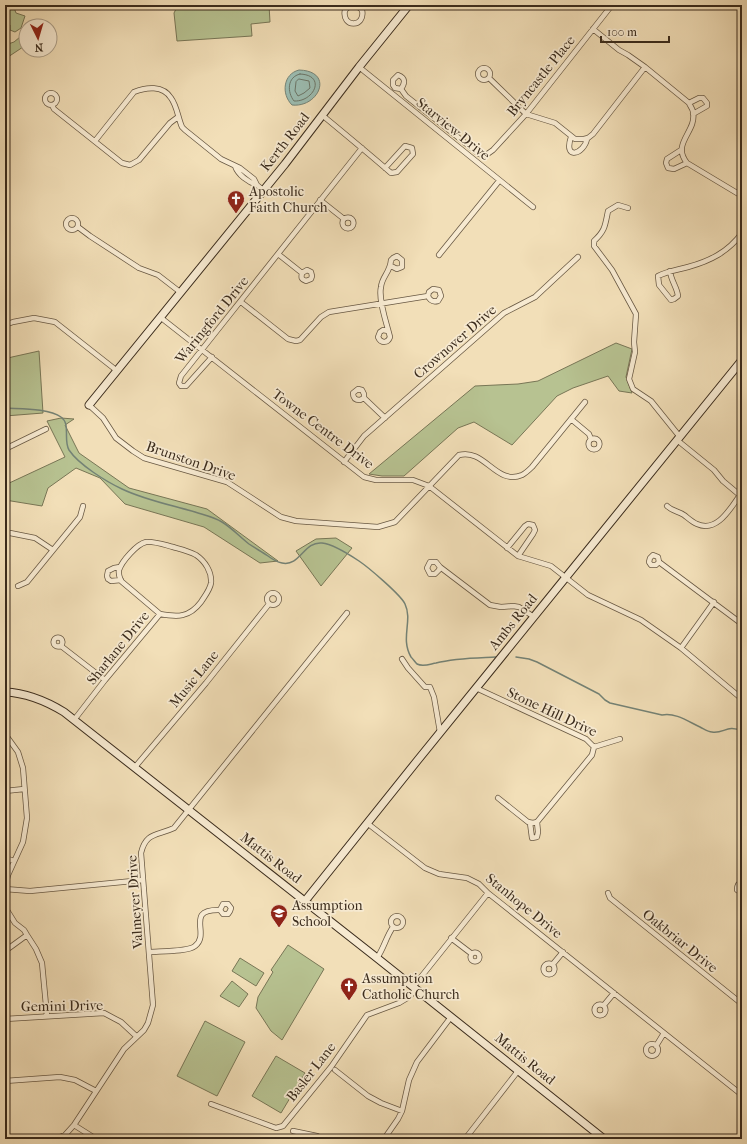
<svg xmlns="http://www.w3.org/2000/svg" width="747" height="1144" font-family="'IM FELL French Canon',serif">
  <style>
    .green { fill: #b7c291; stroke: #787656 }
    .water { fill: #9bbcb1; stroke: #748275 }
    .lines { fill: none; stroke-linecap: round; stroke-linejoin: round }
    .shore { stroke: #6a7466; stroke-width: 1 }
    .stream { stroke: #748275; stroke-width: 1.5 }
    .street-casing { stroke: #685843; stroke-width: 6 }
    .secondary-casing { stroke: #3a2b1c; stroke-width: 9 }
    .street { stroke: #f7ead1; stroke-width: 4.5 }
    .secondary { stroke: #f7ead1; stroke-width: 7 }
    .labels { text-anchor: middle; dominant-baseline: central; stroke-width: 3.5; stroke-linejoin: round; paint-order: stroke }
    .street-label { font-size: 14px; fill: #3a2b1c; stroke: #f7ead1 }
    .poi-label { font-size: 14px; fill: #3a2b1c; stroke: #f7ead1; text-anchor: start }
  </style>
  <rect width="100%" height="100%" fill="#f2dfb8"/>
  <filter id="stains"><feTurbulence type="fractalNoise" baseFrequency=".005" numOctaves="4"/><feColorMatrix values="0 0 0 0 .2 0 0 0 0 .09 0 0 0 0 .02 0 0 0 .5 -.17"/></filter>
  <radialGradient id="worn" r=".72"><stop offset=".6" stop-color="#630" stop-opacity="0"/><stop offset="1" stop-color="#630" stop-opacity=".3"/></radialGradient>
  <path class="green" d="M13 5 16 13 25 16 21 28 15 32 10 30V25L5 26V13L8 12Z
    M178 5H269L270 22 251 24 252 36 177 41 174 13Z
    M26 32V45L8 57 5 58V45L14 42Z
    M616 343 632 349 626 377 632 393 619 391 608 376 573 388 557 396 512 445 474 422 458 428 404 476H382L369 474 475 386 518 384 538 381Z
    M39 351 43 413 5 416V359L12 357Z
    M61 418 74 419 65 425 79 453 129 488 207 509 278 561 260 563 204 527 125 504 100 478 76 468 48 488 42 506 5 500V485L65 457 47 421Z
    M336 538 352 548 321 586 296 551 316 539Z
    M288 945 324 969 282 1040 271 1031 256 1008 258 997 273 972 271 970Z
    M240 958 264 973 256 986 232 971Z
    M232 981 248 994 239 1007 220 996Z
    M205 1021 245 1042 217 1096 177 1076Z
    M276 1056 305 1073 281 1113 252 1096Z"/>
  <path class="water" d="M299 70C335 71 319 108 292 105 281 94 283 74 299 70Z"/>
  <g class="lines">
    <path class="shore" d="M300 74C327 75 314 102 294 101 287 92 287 77 300 74Z
      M299 79 309 81 310 88 304 93 298 96 295 91 296 82Z"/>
    <path class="stream" d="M5 408C20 409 49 408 61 417 71 424 63 440 69 450 79 465 107 482 122 489 145 500 171 505 195 512 204 515 214 517 222 522 232 528 240 537 249 544 255 548 262 552 268 556 272 559 277 562 282 563 300 567 304 541 322 543 332 544 350 555 359 561 368 567 401 595 405 604 413 621 400 638 411 657 413 659 415 662 417 664 423 667 430 664 436 663 455 658 476 658 496 657
      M516 657 529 659 537 662 599 694 605 700 610 703 662 715C675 712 689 722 700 727 704 729 708 732 712 732 724 734 727 724 742 731"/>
    <g class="street-casing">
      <path id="street" d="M351 5 345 10C341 28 366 28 362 10L356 5
        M593 29 619 50 628 55 645 67 689 103C690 106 693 109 693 112 697 132 671 143 687 163L742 196
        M359 67 533 207
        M478 74a6 6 0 1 1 12 0a6 6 0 1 1-12 0Z
        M398 75C406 78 405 83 401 89L395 88 393 85V80Z
        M489 78 526 114 555 123 575 139H584L588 138 593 134 645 67
        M401 89 406 96 479 154 482 155H486L493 150 526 114 612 5
        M45 99a6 6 0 1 1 12 0a6 6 0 1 1-12 0Z
        M689 103 699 98H703L707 103V106L693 114
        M52 105 54 109 122 163 130 165 139 160 170 123 178 117
        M322 115C345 134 368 153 391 173L397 172 413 154 412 148 405 146 385 168
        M571 137C563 161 584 154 587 139
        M95 141 134 92C146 87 163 85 171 98 177 106 178 118 182 127L185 130 221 159 240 168 254 179 257 185 263 190
        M681 150 667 159 666 163 668 168 674 169 687 163
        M235 166C238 175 248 182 257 185
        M320 200 344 219
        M628 208 618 205 608 211C605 226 605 231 594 241V246L612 270 636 314 634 342 635 352 629 379 633 389 651 401 680 437
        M342.5 223a5.5 5.5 0 1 1 11 0a5.5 5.5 0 1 1-11 0Z
        M66 224a6 6 0 1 1 12 0a6 6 0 1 1-12 0Z
        M78 227 90 236 139 268 158 275 180 292
        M278 254 302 273C301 278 301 279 306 281L311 279 312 276 311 272 307 270 302 273
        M439 255 499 181
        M670 271C671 281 677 287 678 296L674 299 671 300 659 285 658 276C668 271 677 270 688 267 710 261 728 252 742 233
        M241 302 288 339 296 341 300 340 321 317 329 312 428 296C430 301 434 302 438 301L441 296 439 290 433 289 429 292 428 296
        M160 317 364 477 376 480H413L429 486 518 556 551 566 588 595 641 620 681 648 742 699
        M5 325 13 322 34 318 55 322 116 370
        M388 331 383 330 380 332 378 337C381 344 388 343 390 337 387 324 378 300 381 287 382 276 390 273 391 260L393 258 397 256 402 260V267L397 269 391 266
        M212 357 186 386H181L179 383 181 376 362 148
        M364 398 360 400C355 400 353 398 353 393L358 389 362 390 364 394V398L385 418
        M89 405 103 418 116 438 133 451 144 458 227 482 281 517 296 521 378 527 395 522 459 455C485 448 496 486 522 475 526 473 529 470 532 467L585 402
        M571 419 589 434 591 439
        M588.5 444a5.5 5.5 0 1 1 11 0a5.5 5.5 0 1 1-11 0Z
        M677 440 714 470 723 481 742 497
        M5 449 46 429
        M344 462 364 436 504 313 535 297 578 257
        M667 506C672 511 678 511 684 515 688 518 692 522 697 524 717 533 730 509 740 495
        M5 532 35 538 53 550
        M507 548 525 526 528 524 533 525 535 530 533 534 518 556
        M659 562 656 565H651L649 562 650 558 653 555 658 557 659 562 742 624
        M120 567 114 568 108 571 107 576 108 579 111 581 121 580
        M440 567 439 570 435 574H430L427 568 430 562H436L440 567 490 605 501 607 513 606 519 607 534 617
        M18 586 27 582 80 517 83 506
        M267 599a6 6 0 1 1 12 0a6 6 0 1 1-12 0Z
        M53.5 642a4.5 4.5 0 1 1 9 0a4.5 4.5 0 1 1-9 0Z
        M61 646 105 680
        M681 648 714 602
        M402 659 408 668 425 687H430L434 697 440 732
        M476 688 586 739 594 747 620 739
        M5 711 6 692
        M74 720 105 680 160 614C177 617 189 618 201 602 204 597 210 590 211 583 212 572 205 561 196 555 189 551 180 549 173 547 165 545 154 541 146 542 137 544 122 561 119 570 118 574 120 578 121 581L160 614
        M5 734 18 752 23 768 27 818 23 842 8 875 5 887
        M135 767 206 683 269 604
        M5 791 24 789
        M498 798 528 822 533 823 537 822 592 755 594 747
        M367 823 425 868 439 874 467 878 479 884 488 893 742 1095
        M530 823 532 838 537 837 538 832 537 822
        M5 858 14 861
        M742 882C738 883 737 886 737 890L742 893
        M5 889 30 891 143 880
        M608 893 610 898 742 1004
        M5 907 15 923 24 930 27 935 36 949 42 963 47 1016
        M391 922a6 6 0 1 1 12 0a6 6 0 1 1-12 0Z
        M451 938 472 954
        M5 951 27 935
        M149 952C159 951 188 952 195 946 211 934 184 909 220 910L223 914H228L230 911 231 908 228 904H223L220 910
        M470.5 957a4.5 4.5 0 1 1 9 0a4.5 4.5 0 1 1-9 0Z
        M377 958C384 948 386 937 393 927
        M543.5 969a5.5 5.5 0 1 1 11 0a5.5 5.5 0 1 1-11 0Z
        M553 964 563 952
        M413 987 488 893
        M594.5 1010a5.5 5.5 0 1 1 11 0a5.5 5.5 0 1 1-11 0Z
        M604 1005 614 993
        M5 1019 104 1013 121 1022 136 1036
        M646 1050a6 6 0 1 1 12 0a6 6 0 1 1-12 0Z
        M656 1046 664 1033
        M335 1070 368 1096 381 1103 402 1111
        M5 1081 60 1077 75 1080 96 1091
        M211 1104 276 1128 283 1126 331 1067 367 1015 399 1003 409 997 416 989
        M74 1125 93 1137
        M293 1131 317 1136 323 1139
        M5 1137 10 1139
        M55 1139 65 1135 74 1125 124 1049 144 1030 148 1023 153 1005 141 853C146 832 157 836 174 828L347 613
        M384 1139 398 1119 402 1111 409 1080 417 1062 451 1017
        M465 1139 518 1071
        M740 1139 742 1137"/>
    </g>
    <g class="secondary-casing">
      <path id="secondary" d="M89 405 285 164 359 67 409 5
        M5 692C27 693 46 701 64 712L377 958 604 1139
        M305 901 417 761 742 360"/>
    </g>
    <use href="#street" class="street"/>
    <use href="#secondary" class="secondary"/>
  </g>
  <defs>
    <g id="church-pin" transform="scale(0.9)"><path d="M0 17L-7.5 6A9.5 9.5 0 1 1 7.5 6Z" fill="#8f2418" stroke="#f7ead1"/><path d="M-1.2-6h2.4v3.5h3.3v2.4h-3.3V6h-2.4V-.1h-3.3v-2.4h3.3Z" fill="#fff"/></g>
    <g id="school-pin" transform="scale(0.9)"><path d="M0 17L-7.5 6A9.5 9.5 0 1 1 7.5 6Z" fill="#8f2418" stroke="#f7ead1"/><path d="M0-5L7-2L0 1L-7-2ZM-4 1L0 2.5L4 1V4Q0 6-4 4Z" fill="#fff"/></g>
  </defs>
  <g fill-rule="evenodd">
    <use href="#church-pin" x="236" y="199"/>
    <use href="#school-pin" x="279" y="913"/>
    <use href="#church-pin" x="349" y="986"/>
  </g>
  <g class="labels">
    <g class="street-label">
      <text transform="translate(541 76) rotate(-51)">Bryncastle Place</text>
      <text transform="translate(453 129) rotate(39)">Starview Drive</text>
      <text transform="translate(285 142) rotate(-52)">Kerth Road</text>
      <text transform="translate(212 320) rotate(-51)">Waringford Drive</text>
      <text transform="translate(455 342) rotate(-41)">Crownover Drive</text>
      <text transform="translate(323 429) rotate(37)">Towne Centre Drive</text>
      <text transform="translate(191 461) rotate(19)">Brunston Drive</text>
      <text transform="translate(513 622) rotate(-51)">Ambs Road</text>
      <text transform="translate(118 648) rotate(-51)">Sharlane Drive</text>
      <text transform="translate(194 679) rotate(-51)">Music Lane</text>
      <text transform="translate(552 712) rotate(25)">Stone Hill Drive</text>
      <text transform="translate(271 858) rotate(38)">Mattis Road</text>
      <text transform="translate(135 902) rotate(-94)">Valmeyer Drive</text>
      <text transform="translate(524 906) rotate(39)">Stanhope Drive</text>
      <text transform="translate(680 941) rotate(39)">Oakbriar Drive</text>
      <text transform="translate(62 1006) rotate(-1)">Gemini Drive</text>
      <text transform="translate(525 1059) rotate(39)">Mattis Road</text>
      <text transform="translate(311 1072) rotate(-52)">Basler Lane</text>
    </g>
    <g class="poi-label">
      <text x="249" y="191">Apostolic<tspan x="249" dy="16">Faith Church</tspan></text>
      <text x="292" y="905">Assumption<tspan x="292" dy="16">School</tspan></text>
      <text x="362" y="978">Assumption<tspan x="362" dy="16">Catholic Church</tspan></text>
    </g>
  </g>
  <rect width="747" height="1144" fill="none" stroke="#f2dfb8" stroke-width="20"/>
  <rect x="6" y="6" width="735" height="1132" fill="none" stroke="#3a2b1c" stroke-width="2"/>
  <rect x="10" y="10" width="727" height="1124" fill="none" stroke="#3a2b1c"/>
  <g transform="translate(38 38) rotate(175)"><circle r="19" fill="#f7ead1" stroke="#ab9e89"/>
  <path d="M0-3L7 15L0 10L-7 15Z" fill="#8f2418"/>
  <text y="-6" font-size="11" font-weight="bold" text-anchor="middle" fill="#3a2b1c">N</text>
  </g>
  <path d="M601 36v6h68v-6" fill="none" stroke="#3a2b1c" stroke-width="2"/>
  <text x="607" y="36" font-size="12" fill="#3a2b1c" stroke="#f7ead1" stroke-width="3" paint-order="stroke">100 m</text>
  <rect width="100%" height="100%" filter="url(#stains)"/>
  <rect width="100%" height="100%" fill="url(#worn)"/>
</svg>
